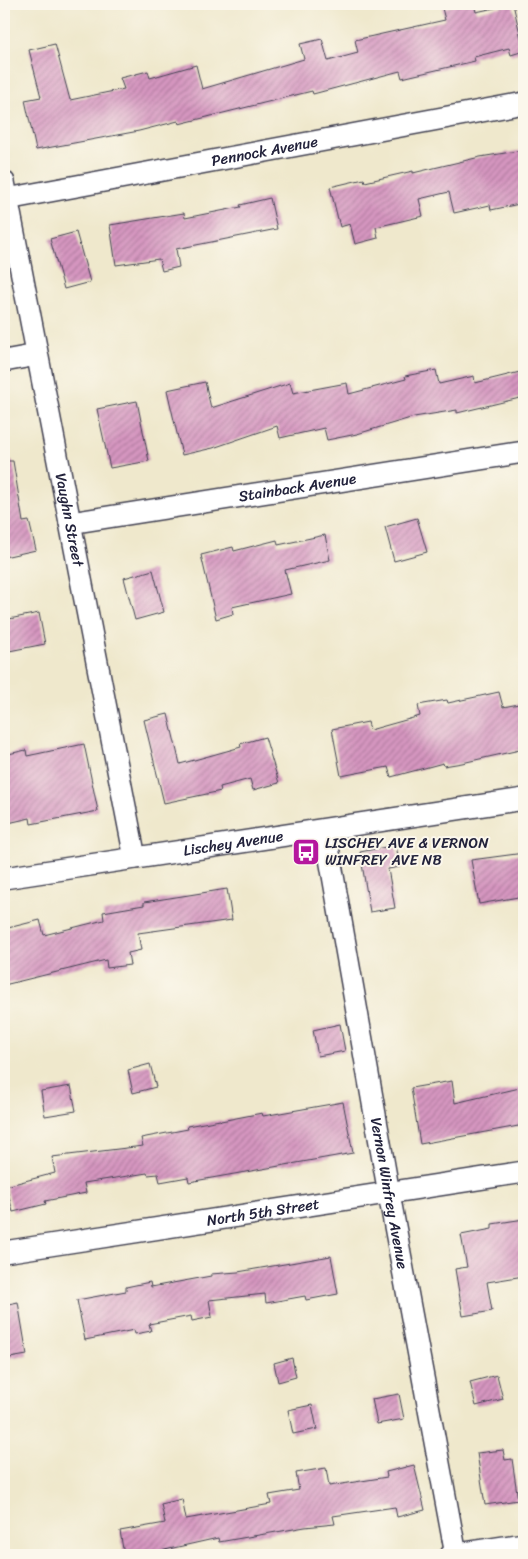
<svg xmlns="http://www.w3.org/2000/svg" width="528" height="1559" font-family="Sriracha,sans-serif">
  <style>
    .building { fill: url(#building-hatch) }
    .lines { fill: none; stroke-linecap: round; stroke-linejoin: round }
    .minor-casing { stroke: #414051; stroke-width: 24 }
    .minor { stroke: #fff; stroke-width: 21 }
    .labels { text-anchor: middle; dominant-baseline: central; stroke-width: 4; stroke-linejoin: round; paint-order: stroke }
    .street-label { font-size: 15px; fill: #22223b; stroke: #fbf7ec }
    .poi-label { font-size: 15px; fill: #22223b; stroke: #fbf7ec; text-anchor: start }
  </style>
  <defs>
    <pattern id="building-hatch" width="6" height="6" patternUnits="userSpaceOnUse" patternTransform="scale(1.25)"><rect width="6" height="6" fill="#d696c0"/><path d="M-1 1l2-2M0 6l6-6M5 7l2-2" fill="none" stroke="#ad7a9d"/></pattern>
  </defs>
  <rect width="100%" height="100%" fill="#fbf7ec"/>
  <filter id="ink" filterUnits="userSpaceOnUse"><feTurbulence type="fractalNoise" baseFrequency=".02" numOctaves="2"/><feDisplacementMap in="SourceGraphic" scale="10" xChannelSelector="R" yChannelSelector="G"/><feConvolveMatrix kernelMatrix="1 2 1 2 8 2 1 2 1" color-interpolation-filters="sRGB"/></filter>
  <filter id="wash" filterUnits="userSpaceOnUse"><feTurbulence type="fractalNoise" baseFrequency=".0096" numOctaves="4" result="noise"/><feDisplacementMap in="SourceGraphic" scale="20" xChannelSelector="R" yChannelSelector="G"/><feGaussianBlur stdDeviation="1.12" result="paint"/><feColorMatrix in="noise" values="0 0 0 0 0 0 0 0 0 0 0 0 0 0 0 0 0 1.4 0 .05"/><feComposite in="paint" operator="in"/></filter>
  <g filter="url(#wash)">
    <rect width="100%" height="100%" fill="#efe8cc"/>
    <g id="blocks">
      <path class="building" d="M461 4H474L476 12 513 4 524 51 511 55 509 48 474 57 475 61 402 78 400 71 313 94 312 91 179 124 178 121 139 131 36 150 25 100 41 97 29 50 55 44 70 100 124 89 120 78 148 71 150 78 196 65 202 89 304 59 300 44 322 39 328 61 358 53 355 40 445 20 442 8Z
        M524 150V203L491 210 490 205 454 213 449 192 419 199 423 216 376 227 378 238 355 244 350 224 340 227 330 187 364 179 365 182 413 171V173L480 157Z
        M270 198 277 229 176 249 179 267 162 271 159 259 116 265 110 225 184 213 185 218 241 207 240 205Z
        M76 232 90 282 64 289 50 239Z
        M436 370 439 384 474 376 475 383 524 371V397L457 413V410L414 417 357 434 327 440 324 428 280 438 277 426 213 448 182 455 167 390 205 382 211 408 290 383 293 393 347 383 349 394 406 379 405 376Z
        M137 401 149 461 110 468 97 409Z
        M4 461H13L23 522 29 521 36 550 4 557Z
        M417 518 427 552 394 561 385 527Z
        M325 535 330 560 285 570 291 594 232 607 233 614 216 619 201 555 233 547 234 551 277 540 278 545Z
        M153 570 164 612 135 620 124 578Z
        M39 613 45 644 4 652V620Z
        M499 692 503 707 524 703V749L462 763 444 766 443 763 391 777 388 767 341 776 332 729 368 722 370 730 420 716 418 705 447 700 448 703Z
        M168 714 180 764 241 747 240 744 265 737 279 783 253 790 250 779 220 787 221 791 164 803 144 720Z
        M84 744 98 811 31 824 30 818 4 824V755L26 750 27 756Z
        M396 845 400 867 388 869 395 908 370 912 360 852Z
        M524 853V896L479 904 471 860Z
        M227 889 232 920 138 933 141 950 128 953 130 965 107 968 106 960 4 985V929L40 920 44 935 104 920 103 912 144 905V902Z
        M340 1024 345 1051 318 1056 313 1030Z
        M150 1064 156 1087 133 1093 128 1070Z
        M452 1081 455 1103 524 1087V1125L420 1144 411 1088Z
        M71 1086 76 1111 45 1116 41 1091Z
        M343 1102 353 1153 189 1182 188 1177 160 1182 158 1174 148 1175 147 1173 84 1183 86 1193 45 1201 46 1204 13 1212 6 1186 55 1173 52 1157 143 1146 141 1138 188 1129 187 1126 220 1120 221 1121 262 1113 263 1116Z
        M524 1219V1276L487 1282 492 1311 463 1316 455 1269 467 1267 461 1235 492 1229V1224Z
        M331 1256 338 1294 306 1300 305 1296 266 1303 265 1294 209 1300 212 1317 192 1321 191 1316 149 1324 151 1331 135 1334 134 1330 85 1340 77 1300 126 1291V1287L150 1282 151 1287 211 1276V1274L238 1272Z
        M18 1302 27 1355 4 1359V1305Z
        M292 1358 296 1377 278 1382 274 1363Z
        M497 1375 503 1399 476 1406 470 1382Z
        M399 1394 404 1419 377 1424 372 1399Z
        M312 1405 317 1429 293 1434 288 1410Z
        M503 1450 505 1460 512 1459 518 1500 485 1505 477 1453Z
        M414 1465 425 1510 397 1517 395 1507 333 1516 335 1524 305 1527 219 1542 218 1538 160 1551 124 1555 120 1531 165 1523 161 1504 182 1499 186 1519 271 1504 269 1495 299 1490 296 1473 326 1468 329 1486 387 1477 386 1472Z"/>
    </g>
  </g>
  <g filter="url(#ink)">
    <use href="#blocks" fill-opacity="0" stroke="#414051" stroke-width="1"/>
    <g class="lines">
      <g class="minor-casing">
        <g id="minor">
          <path id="s1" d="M4 182 135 858"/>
          <path id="s2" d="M7 199 524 103"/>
          <path d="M4 361 37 355"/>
          <path id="s3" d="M70 523 524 452"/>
          <path id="s4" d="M325 830 389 1194 456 1555"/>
          <path id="s5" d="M4 878 524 799"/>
          <path id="s6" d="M4 1252 524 1172"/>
          <path d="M451 1555 524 1544"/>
        </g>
      </g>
      <use href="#minor" class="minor"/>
    </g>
  </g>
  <defs>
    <g id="bus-square" transform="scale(1.4375)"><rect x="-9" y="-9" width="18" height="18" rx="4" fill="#b5179e" stroke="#fbf7ec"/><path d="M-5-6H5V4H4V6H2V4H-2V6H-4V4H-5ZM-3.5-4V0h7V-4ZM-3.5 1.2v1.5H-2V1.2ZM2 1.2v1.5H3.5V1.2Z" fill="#fff"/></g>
  </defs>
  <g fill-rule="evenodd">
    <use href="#bus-square" x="306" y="852"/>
  </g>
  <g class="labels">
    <g class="street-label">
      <text stroke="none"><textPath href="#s2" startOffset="262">Pennock Avenue</textPath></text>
      <text stroke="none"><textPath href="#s3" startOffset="230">Stainback Avenue</textPath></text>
      <text stroke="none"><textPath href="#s1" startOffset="344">Vaughn Street</textPath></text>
      <text stroke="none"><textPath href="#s5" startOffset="232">Lischey Avenue</textPath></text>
      <text stroke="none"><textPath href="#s4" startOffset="369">Vernon Winfrey Avenue</textPath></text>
      <text stroke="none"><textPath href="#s6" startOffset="262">North 5th Street</textPath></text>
    </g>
    <g class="poi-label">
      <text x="325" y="843">LISCHEY AVE &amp; VERNON<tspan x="325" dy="17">WINFREY AVE NB</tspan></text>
    </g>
  </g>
  <rect width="528" height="1559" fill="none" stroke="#fbf7ec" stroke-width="20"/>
</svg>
